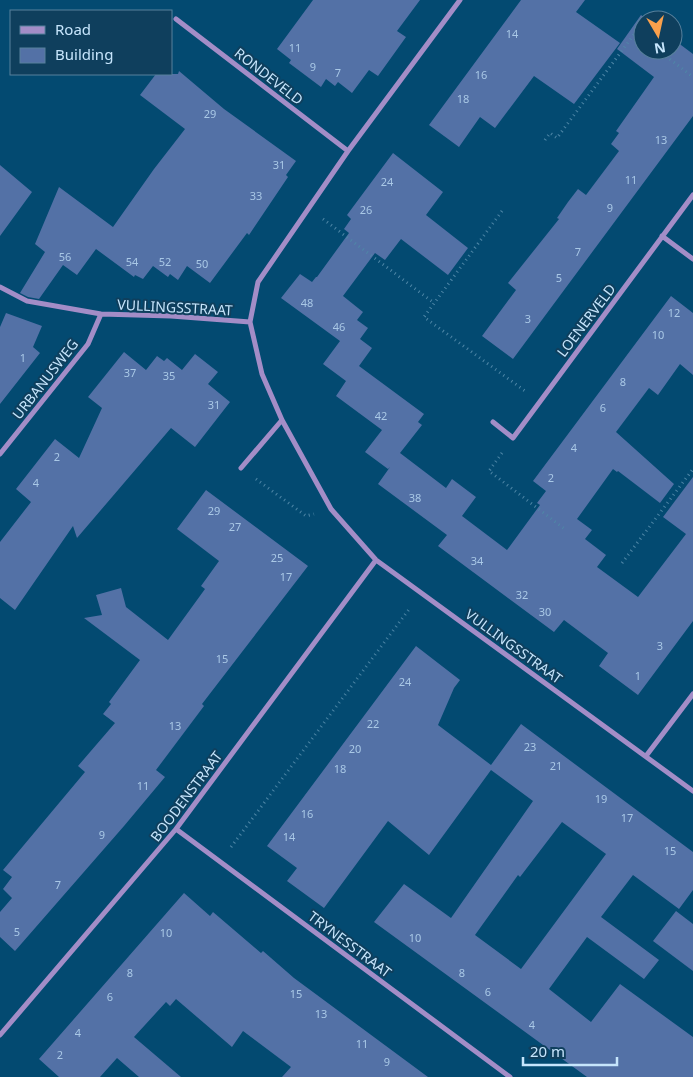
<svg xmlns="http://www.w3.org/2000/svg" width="693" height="1077" font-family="'Noto Sans',sans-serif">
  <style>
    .building { fill: #5371a6; fill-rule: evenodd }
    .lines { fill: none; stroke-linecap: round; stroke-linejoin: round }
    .path { stroke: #4f87a7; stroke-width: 3; stroke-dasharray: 1 4; stroke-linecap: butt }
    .minor { stroke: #a38dc7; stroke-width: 5 }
    .labels { text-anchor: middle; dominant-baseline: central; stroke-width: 4; stroke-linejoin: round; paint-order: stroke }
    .number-label { font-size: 11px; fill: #a9c8e6 }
    .street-label { font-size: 14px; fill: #c6e5fc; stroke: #0f3f5d }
  </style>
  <rect width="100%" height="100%" fill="#034a71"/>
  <path class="building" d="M313 0H420L397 31 406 37 378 76 369 70 352 93 338 82 335 86 326 79 321 87 289 63 291 60 277 49Z
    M521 0H585L576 12 620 43 574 104 534 76 495 128 480 117 459 147 429 125Z
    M641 15 647 20H643V50H673V39L693 54V116L513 359 482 336 516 290 508 283 559 219 557 218 568 202 578 189 586 195 619 151 611 144 619 133 616 131 654 77 617 49Z
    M179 71 224 109 296 161 286 175 288 177 249 235 247 233 210 283 187 266 178 280 170 274 168 277 153 266 143 279 135 275 134 277 96 249 77 275 63 265 39 299 28 297 20 293 45 252 35 244 59 187 113 227 154 169 185 129 140 95 156 74H178Z
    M393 153 443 192 426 215 468 248 448 275 401 239 385 260 375 253 343 296 363 312 357 320 368 328 360 339 372 348 359 366 424 414 418 422 422 425 400 453 446 488 452 479 476 497 462 516 507 550 540 505 537 503 546 491 533 481 671 296 693 313V375L680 364 658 395 649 388 616 432 674 484 660 503 618 471 617 472 613 469 577 519 592 530 585 539 606 555 597 567 638 597 686 534 663 517 693 477V621L638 695 599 666 608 653 564 620 554 632 531 615 438 546 447 535 378 484 390 467 388 469 365 452 382 430 336 396 346 381 323 364 340 341 281 298 300 274 312 282 316 277H317L349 233 344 229 351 219 347 215Z
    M0 165 32 192 0 236Z
    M6 313 42 326 33 347 40 353 0 404V327Z
    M124 352 146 370 157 356 164 361 167 358 182 370 195 354 218 372 208 384 230 402 195 447 171 428 77 538 73 526 15 610 0 598V542L31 502 16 489 55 439 79 458 102 408 88 397Z
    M206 490 308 566 202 704 204 706 156 770 165 777 124 826 15 951 0 937V912L12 898 3 889 12 877 3 870 85 772 78 766 115 723 103 714 111 704 109 702 140 660 84 618 102 615 96 595 121 588 126 607 168 640 205 589 201 586 219 561 177 529Z
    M416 646 460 680 454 688 438 725 491 765 521 724 693 852V890L679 909 633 875 601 917 659 960 644 979 587 937 549 989 591 1022 620 984 693 1037V1077H587L374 922 404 884 451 918 533 801 491 770 429 855 388 821 324 908 287 881 297 868 267 846ZM562 822 606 854 521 969 475 935 518 875 520 877Z
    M184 893 210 916 213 912 261 953 263 951 294 978 428 1077H282L291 1067 243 1031 232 1047 176 999 170 1006 166 1002 134 1037 181 1077H139L117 1058 100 1077H59L39 1059Z
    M676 911 693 924V971L653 941Z"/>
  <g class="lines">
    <path class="path" d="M658 50 693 77
      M545 140 550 133 557 138 635 33 643 39
      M502 211 424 317 525 391
      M323 219 434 303
      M502 453 489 471 566 530
      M256 479 306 516 314 514
      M622 563 693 469
      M231 847 410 608"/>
    <path class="minor" d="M176 19 348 151
      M662 236 693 259
      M0 287 27 301 101 314 171 316 250 322 262 374 282 420 331 509 376 560 693 791
      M250 322 258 282 348 151 460 0
      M493 422 513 438 693 195
      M0 454 88 344 101 314
      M241 468 282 420
      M646 756 693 694
      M176 829 510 1077
      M0 1035 176 829 376 560"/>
  </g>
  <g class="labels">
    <g class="number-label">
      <text x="512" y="33">14</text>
      <text x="295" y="47">11</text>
      <text x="313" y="66">9</text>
      <text x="338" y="72">7</text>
      <text x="481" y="74">16</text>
      <text x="463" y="98">18</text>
      <text x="210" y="113">29</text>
      <text x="661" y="139">13</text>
      <text x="279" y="164">31</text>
      <text x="631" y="179">11</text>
      <text x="387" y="181">24</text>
      <text x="256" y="195">33</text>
      <text x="610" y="207">9</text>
      <text x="366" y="209">26</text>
      <text x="578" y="251">7</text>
      <text x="65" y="256">56</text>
      <text x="132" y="261">54</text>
      <text x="165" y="261">52</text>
      <text x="202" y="263">50</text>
      <text x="559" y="277">5</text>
      <text x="307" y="302">48</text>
      <text x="674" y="312">12</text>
      <text x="528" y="318">3</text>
      <text x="339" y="326">46</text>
      <text x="658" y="334">10</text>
      <text x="23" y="357">1</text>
      <text x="130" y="372">37</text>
      <text x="169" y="375">35</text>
      <text x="623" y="381">8</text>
      <text x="214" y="404">31</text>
      <text x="603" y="407">6</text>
      <text x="381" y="415">42</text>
      <text x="574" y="447">4</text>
      <text x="57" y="456">2</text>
      <text x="551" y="477">2</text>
      <text x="36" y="482">4</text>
      <text x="415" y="497">38</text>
      <text x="214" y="510">29</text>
      <text x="235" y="526">27</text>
      <text x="277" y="557">25</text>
      <text x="477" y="560">34</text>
      <text x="286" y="576">17</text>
      <text x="522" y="594">32</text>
      <text x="545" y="611">30</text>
      <text x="660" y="645">3</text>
      <text x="222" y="658">15</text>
      <text x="638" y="675">1</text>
      <text x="405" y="681">24</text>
      <text x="373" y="723">22</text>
      <text x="175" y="725">13</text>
      <text x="530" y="746">23</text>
      <text x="355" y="748">20</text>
      <text x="556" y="765">21</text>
      <text x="340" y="768">18</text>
      <text x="143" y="785">11</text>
      <text x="601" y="798">19</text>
      <text x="307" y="813">16</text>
      <text x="627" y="817">17</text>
      <text x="102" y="834">9</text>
      <text x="289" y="836">14</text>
      <text x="670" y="850">15</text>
      <text x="58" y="884">7</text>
      <text x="17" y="931">5</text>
      <text x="166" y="932">10</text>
      <text x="415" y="937">10</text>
      <text x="130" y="972">8</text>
      <text x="462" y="972">8</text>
      <text x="488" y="991">6</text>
      <text x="296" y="993">15</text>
      <text x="110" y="996">6</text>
      <text x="321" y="1013">13</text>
      <text x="532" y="1024">4</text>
      <text x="78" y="1032">4</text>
      <text x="362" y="1043">11</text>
      <text x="60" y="1054">2</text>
      <text x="387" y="1061">9</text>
    </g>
    <g class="street-label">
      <text transform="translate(269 76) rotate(38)">RONDEVELD</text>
      <text transform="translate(175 307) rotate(3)">VULLINGSSTRAAT</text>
      <text transform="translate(586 320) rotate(-53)">LOENERVELD</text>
      <text transform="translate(45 379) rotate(-52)">URBANUSWEG</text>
      <text transform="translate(514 646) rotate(36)">VULLINGSSTRAAT</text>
      <text transform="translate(186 796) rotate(-53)">BOODENSTRAAT</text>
      <text transform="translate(350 944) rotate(37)">TRYNESSTRAAT</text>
    </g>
  </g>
  <rect x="10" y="10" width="162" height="65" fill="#0f3f5d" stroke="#58819d"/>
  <rect x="20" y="26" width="25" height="8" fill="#a38dc7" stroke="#58819d"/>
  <text x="55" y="35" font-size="15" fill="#c6e5fc">Road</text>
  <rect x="20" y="48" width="25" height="15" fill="#5371a6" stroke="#58819d"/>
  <text x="55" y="60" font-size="15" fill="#c6e5fc">Building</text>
  <g transform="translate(658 35) rotate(171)"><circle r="24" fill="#0f3f5d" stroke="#58819d"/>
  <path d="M0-4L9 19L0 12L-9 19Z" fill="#f9a04c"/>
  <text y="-8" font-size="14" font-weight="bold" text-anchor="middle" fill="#c6e5fc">N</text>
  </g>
  <path d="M523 1057v8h94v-8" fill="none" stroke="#c6e5fc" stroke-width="2.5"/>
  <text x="530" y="1057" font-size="15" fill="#c6e5fc" stroke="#0f3f5d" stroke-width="4" paint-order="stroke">20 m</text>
</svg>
